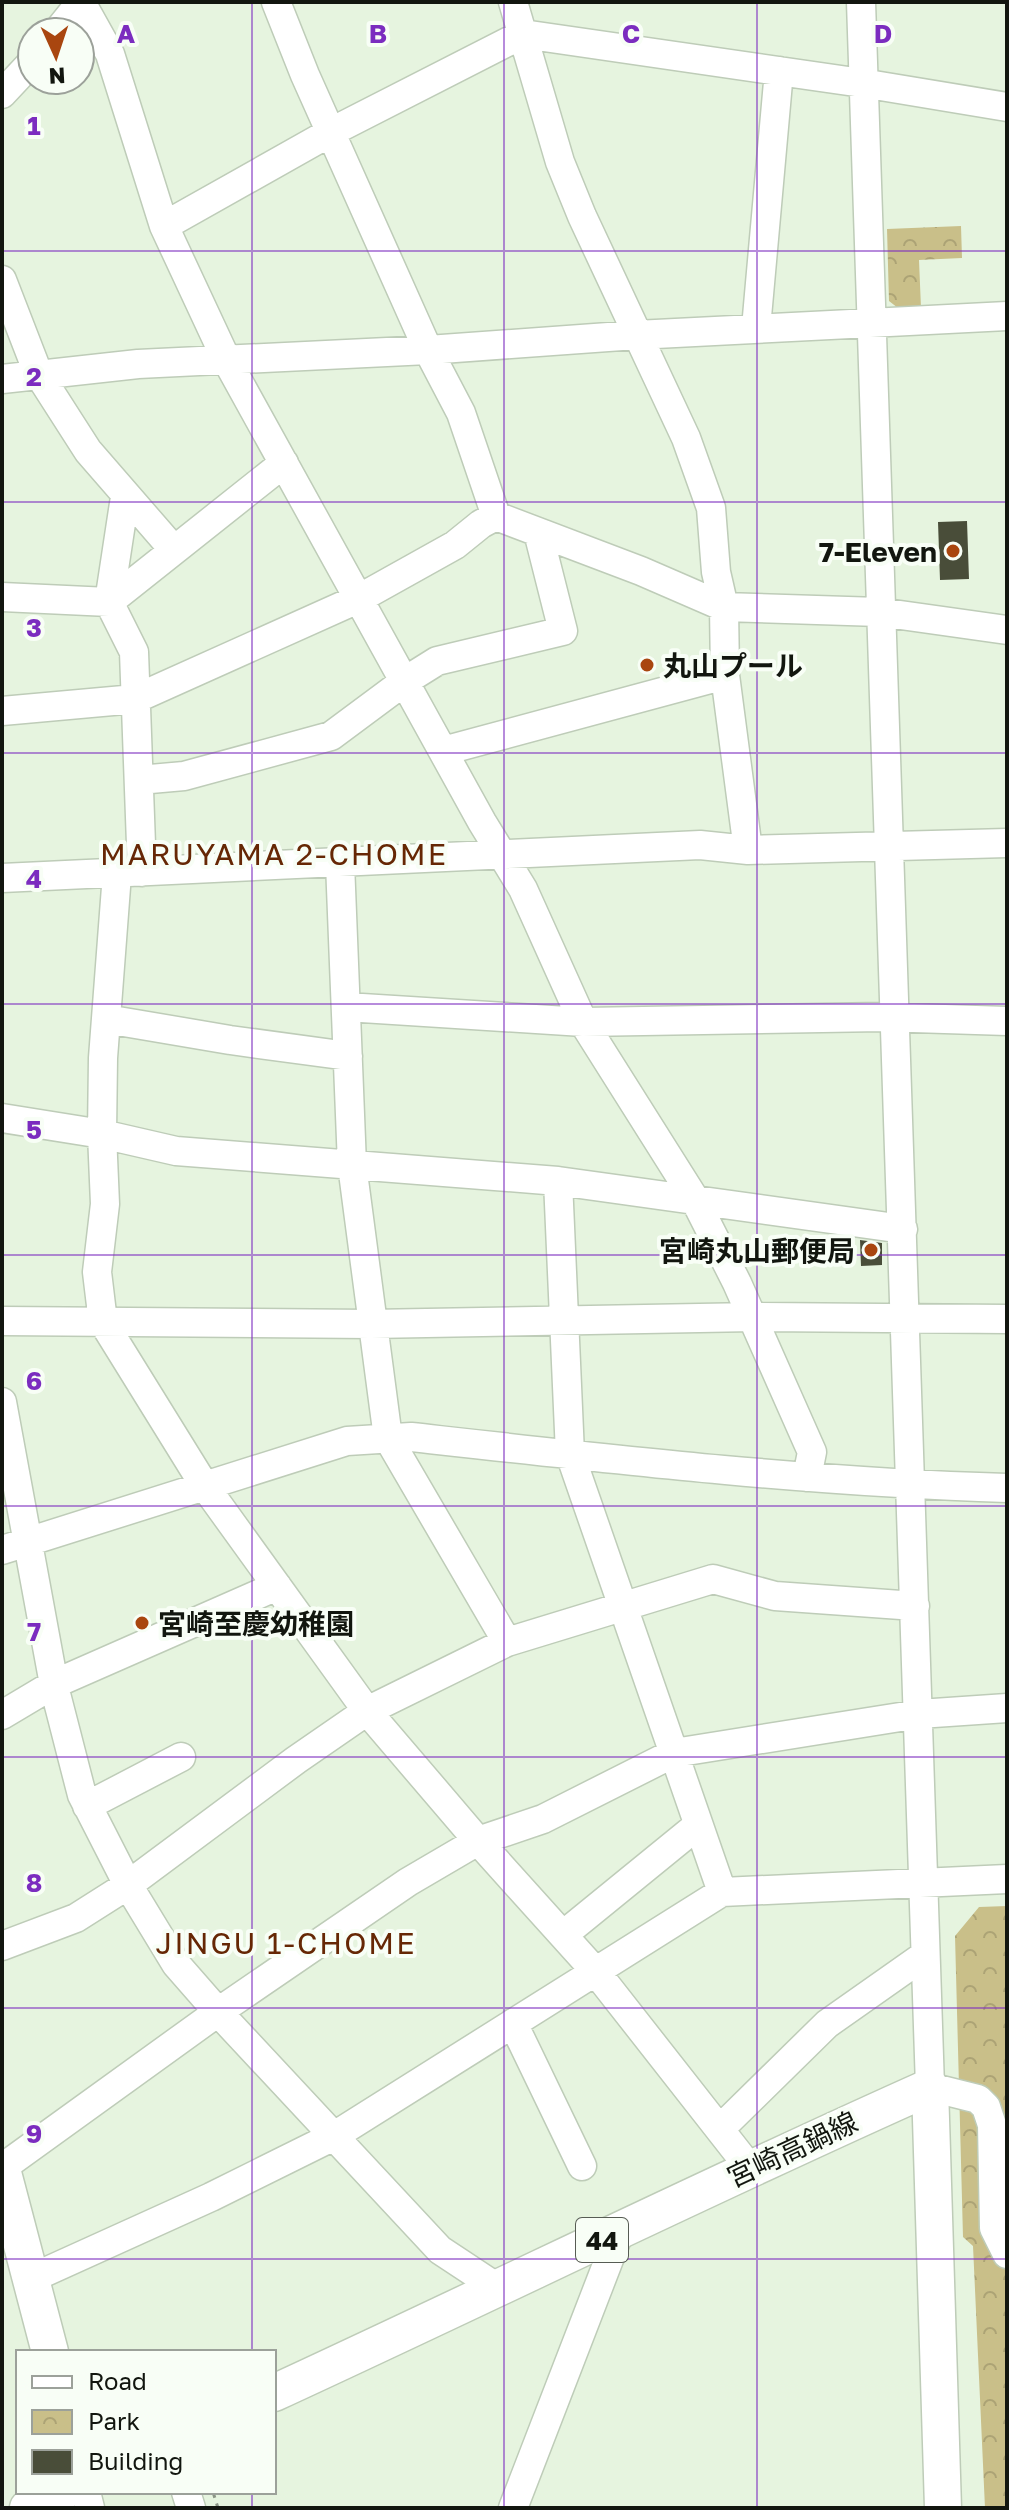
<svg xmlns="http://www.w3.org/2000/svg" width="1009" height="2510" font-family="'Golos Text','Noto Sans JP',sans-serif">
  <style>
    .park { fill: url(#park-crowns) }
    .building { fill: #494d39 }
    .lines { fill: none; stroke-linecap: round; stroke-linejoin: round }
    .minor-casing { stroke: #beccb8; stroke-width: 31 }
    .major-casing { stroke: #beccb8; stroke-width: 39 }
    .path { stroke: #8a9485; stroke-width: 3; stroke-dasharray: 6 6; stroke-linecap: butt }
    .minor { stroke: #fff; stroke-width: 28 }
    .major { stroke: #fff; stroke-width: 36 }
    .grid { fill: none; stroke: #7b2cbf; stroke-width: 2; stroke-opacity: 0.55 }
    .poi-dot { fill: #a9460f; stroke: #f8fef6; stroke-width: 3 }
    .labels { text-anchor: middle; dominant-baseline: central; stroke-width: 8; stroke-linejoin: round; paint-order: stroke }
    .shield { fill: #f8fef6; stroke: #575c54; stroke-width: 2 }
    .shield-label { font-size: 26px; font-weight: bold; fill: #12160f }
    .poi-label { font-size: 28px; font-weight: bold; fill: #12160f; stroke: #f8fef6; text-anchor: end }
    .street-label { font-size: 28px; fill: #12160f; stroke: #f8fef6 }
    .neighbourhood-label { font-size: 30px; letter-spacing: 2px; fill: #662705; stroke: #f8fef6 }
    .grid-label { font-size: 26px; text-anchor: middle; font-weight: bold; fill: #7b2cbf; stroke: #f8fef6; stroke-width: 8; stroke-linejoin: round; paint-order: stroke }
  </style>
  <defs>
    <pattern id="park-crowns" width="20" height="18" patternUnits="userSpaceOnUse" patternTransform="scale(2)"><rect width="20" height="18" fill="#c9bf89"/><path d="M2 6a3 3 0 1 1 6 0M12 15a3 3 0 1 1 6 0" fill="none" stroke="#aca375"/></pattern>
  </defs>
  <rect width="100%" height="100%" fill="#e6f4df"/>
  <path class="park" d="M961 226 962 258 919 260 921 308H898L889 301 887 229Z
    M1007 1906V2508H985L973 2246 963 2237 955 1936 979 1907Z"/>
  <path class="building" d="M967 521 969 579 940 580 938 522Z
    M860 1240 882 1243V1265L861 1266Z"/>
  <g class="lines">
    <g class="minor-casing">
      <path id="minor" d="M81 2 110 54 164 226 226 359 482 822 523 889 583 1022 694 1198 737 1283 812 1452 807 1477
        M276 2 305 75 428 350 461 413 496 516
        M513 2 560 162 582 216 686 438 711 508 716 572 724 607 725 675 748 850
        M861 2 930 2087 978 2099 986 2107 992 2125 994 2228 1007 2254
        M57 32 81 2
        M2 94 32 62
        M164 226 331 132 523 34 862 83 1007 107
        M2 280 38 373 88 451 174 550
        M756 328 779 71
        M2 379 138 364 428 350 636 335 1007 316
        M125 497 109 602 134 652 142 872
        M2 597 109 602 284 463
        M2 711 135 699 360 598 455 545 481 524 496 516 641 571 724 607 879 612 1007 630
        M443 751 725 675
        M139 780 184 776 331 736 405 681 437 661 563 631 538 532
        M340 863 352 1165 388 1438 507 1642
        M117 874 103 1058 102 1134 105 1204 97 1272 103 1322 204 1485 367 1711 478 1841 596 1972 749 2167
        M2 878 700 845 748 850 1007 843
        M346 1007 583 1022 882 1017 1007 1021
        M106 1019 230 1040 348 1056
        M2 1118 102 1134 176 1151 558 1181 903 1229
        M558 1181 570 1454 722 1892
        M2 1321 371 1324 754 1317 1007 1319
        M2 1402 55 1690 82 1795 128 1885 176 1964 218 2012 440 2250 499 2289
        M2 1550 347 1441 411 1437C609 1459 808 1482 1007 1488
        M2 1715 54 1684 277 1586
        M87 1806 181 1757
        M563 1935 698 1825
        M2 1946 76 1918 128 1885 296 1760 367 1711 507 1642 713 1579 775 1596 915 1606
        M513 2023 582 2166
        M720 2129 827 2024 925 1955
        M2 2168 218 2012 408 1882 478 1841 543 1819 674 1753 919 1714 1007 1708
        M32 2278 211 2197 334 2136 722 1892 1007 1879
        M86 2492 90 2508
        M186 2492 191 2508
        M513 2508 620 2231"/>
    </g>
    <g class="major-casing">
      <path id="major" d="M2 2169 50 2352
        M274 2393C493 2292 710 2185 930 2087L943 2508
        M28 2508 63 2492"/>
    </g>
    <path class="path" d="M213 2492 218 2508"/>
    <use href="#minor" class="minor"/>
    <use href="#major" class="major"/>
  </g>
  <path class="grid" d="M252 2V2352M504 2V2508M757 2V2508M2 251H1007M2 502H1007M2 753H1007M2 1004H1007M2 1255H1007M2 1506H1007M2 1757H1007M2 2008H1007M2 2259H1007M252 2492V2508"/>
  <g class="poi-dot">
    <circle cx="953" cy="551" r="8"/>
    <circle cx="647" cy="665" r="8"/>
    <circle cx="871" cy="1250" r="8"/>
    <circle cx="142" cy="1623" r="8"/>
  </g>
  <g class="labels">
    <rect class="shield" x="576" y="2218" width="52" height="44" rx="6"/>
    <g class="shield-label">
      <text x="602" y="2240">44</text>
    </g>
    <g class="poi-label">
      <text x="937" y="551">7-Eleven</text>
      <text x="663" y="665" text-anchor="start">丸山プール</text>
      <text x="855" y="1250">宮崎丸山郵便局</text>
      <text x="158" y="1623" text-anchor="start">宮崎至慶幼稚園</text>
    </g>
    <g class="street-label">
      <text transform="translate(792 2149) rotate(-25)">宮崎高鍋線</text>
    </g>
    <g class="neighbourhood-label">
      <text x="274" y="854">MARUYAMA 2-CHOME</text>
      <text x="286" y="1943">JINGU 1-CHOME</text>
    </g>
  </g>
  <g class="grid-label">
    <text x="126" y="43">A</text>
    <text x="378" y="43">B</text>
    <text x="631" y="43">C</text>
    <text x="883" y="43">D</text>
    <text x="34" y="135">1</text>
    <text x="34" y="386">2</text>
    <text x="34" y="637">3</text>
    <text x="34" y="888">4</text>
    <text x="34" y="1139">5</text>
    <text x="34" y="1390">6</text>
    <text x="34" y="1641">7</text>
    <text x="34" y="1892">8</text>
    <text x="34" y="2143">9</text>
  </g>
  <rect width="1009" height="2510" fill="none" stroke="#12160f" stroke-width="8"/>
  <rect x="16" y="2350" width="260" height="144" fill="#f8fef6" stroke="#9ca19a" stroke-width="2"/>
  <rect x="32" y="2376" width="40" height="12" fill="#ffffff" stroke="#9ca19a" stroke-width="2"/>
  <text x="88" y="2390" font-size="24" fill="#12160f">Road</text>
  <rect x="32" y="2410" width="40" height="24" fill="url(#park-crowns)" stroke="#9ca19a" stroke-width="2"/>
  <text x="88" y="2430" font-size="24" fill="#12160f">Park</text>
  <rect x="32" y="2450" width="40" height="24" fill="#494d39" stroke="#9ca19a" stroke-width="2"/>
  <text x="88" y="2470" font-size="24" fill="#12160f">Building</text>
  <g transform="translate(56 56) rotate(177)"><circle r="38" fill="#f8fef6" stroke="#9ca19a" stroke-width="2"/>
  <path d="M0-6L14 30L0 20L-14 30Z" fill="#a9460f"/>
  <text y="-12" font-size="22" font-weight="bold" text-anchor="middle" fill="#12160f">N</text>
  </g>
</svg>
